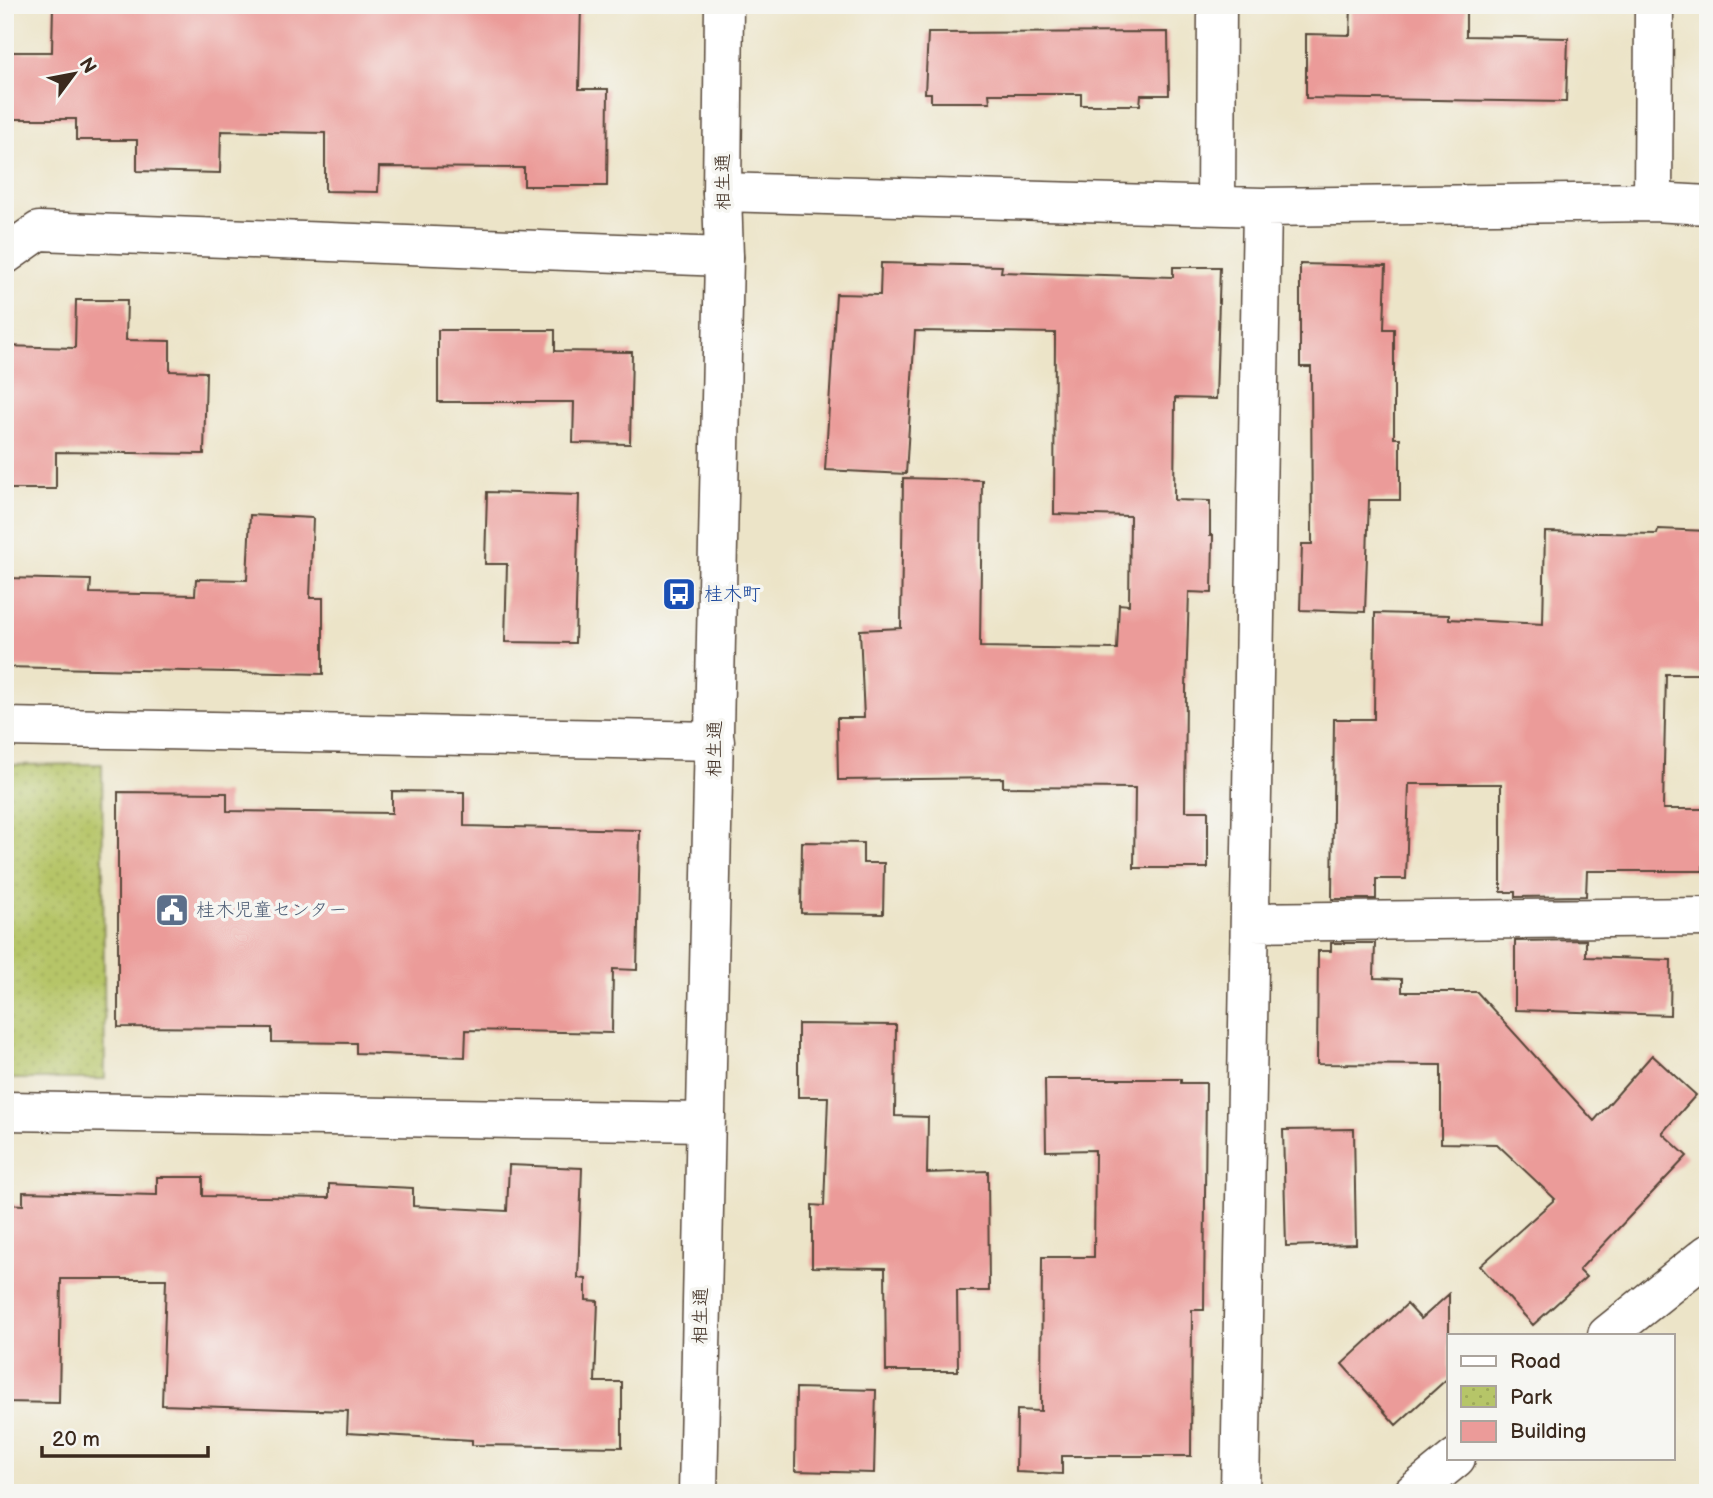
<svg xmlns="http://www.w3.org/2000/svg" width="1713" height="1498" font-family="'Balsamiq Sans','Klee One',sans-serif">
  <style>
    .park { fill: url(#park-dots); stroke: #787843; stroke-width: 2 }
    .building { fill: #eb9b99 }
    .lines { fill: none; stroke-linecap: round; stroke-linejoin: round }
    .street-casing { stroke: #564638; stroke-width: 41 }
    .secondary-casing { stroke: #564638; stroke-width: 41 }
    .street { stroke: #fff; stroke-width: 38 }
    .secondary { stroke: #fff; stroke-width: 38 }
    .labels { text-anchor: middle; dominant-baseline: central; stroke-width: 7; stroke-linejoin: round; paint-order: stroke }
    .street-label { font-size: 19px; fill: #3b2a1e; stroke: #f6f6f2 }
    .transit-label { font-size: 19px; fill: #164399; stroke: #f6f6f2; text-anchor: start }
    .service-label { font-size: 19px; fill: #4e5e75; stroke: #f6f6f2; text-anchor: start }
  </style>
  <defs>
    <pattern id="park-dots" width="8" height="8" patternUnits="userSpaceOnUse" patternTransform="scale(1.75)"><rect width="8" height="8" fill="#b6c568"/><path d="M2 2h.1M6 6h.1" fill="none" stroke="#9da95a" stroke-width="1.8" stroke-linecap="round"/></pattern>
  </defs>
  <rect width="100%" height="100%" fill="#f6f6f2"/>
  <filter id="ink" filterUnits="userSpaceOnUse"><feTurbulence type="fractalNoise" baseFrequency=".0143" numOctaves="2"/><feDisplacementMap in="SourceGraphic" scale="14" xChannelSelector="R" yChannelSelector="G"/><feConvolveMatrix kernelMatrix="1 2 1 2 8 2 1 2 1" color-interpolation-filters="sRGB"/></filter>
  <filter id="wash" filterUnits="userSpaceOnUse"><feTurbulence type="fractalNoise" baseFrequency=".00686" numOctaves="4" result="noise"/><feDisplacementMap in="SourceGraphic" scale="28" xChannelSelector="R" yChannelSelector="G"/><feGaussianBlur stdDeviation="1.57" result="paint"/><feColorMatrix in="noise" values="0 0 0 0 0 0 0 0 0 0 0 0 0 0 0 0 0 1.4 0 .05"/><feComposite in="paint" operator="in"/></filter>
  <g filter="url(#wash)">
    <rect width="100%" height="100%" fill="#ece4c8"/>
    <path class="park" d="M102 764 105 1079H5V765Z"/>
    <g id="blocks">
      <path class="building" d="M53 5H581L579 89H608L607 186H524V168L379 167 378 192 325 191V133L221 131 220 173 137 171V140H76V119H5V52H52Z
        M1351 5H1466V36L1568 38 1566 102 1306 98V34L1350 35Z
        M1168 32 1169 95H1141L1140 105H1081V94H989L990 102H931V93H925L928 33Z
        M881 263 1002 266 1001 272 1173 277V267H1220L1216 399 1175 398 1174 500 1210 501V535H1213L1212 593 1189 592 1186 688 1185 811H1208V868H1134L1135 788 1003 787V778L838 780 837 718H864L860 630 901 628 903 478 982 480 980 647 1117 649 1119 604 1129 605 1130 516 1054 514 1055 333 915 331 906 474 825 470 836 294 880 295Z
        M1300 264 1386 266 1384 329H1394V438H1400V500H1369L1365 612 1300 610 1302 544H1312L1311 367H1300Z
        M76 300H127L126 340 170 341V371L206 372 204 454 56 452V489H5V346L75 348Z
        M438 330H555V351L632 352 630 444 573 443 574 402H438Z
        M487 492 579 495 575 643 505 642 507 564H485Z
        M250 515 313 518 310 598H323V674L5 667V578L91 580 90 593 195 595 196 579 247 580Z
        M1658 529 1708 531V674H1666L1663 809H1703V871H1587L1586 896 1515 897V892H1501V784H1409L1406 879H1376V899H1332L1334 719H1374L1375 613 1449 615V619L1543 624 1545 532 1657 534Z
        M392 791 464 792V826L640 830 637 970 613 969 612 1033 466 1030 465 1057 356 1053V1043L272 1042V1028L118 1027V792L227 793V811L392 813Z
        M802 842 863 843V863H884L883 914 801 913Z
        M1586 940V957L1671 960 1670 1015 1515 1010V941Z
        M1331 943H1375L1374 978 1402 979V992H1477L1594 1121 1652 1055 1696 1095 1662 1133 1687 1156 1579 1270 1586 1277 1533 1325 1480 1266 1555 1199 1497 1144 1441 1143V1065L1317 1064 1318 951H1331Z
        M798 1024 896 1025 895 1116 928 1117 927 1173 988 1171 989 1291H957L958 1371H886L885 1268 812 1267V1205L824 1206 828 1097H798Z
        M1045 1079H1181V1083H1206L1204 1310H1192L1191 1456H1062V1474L1016 1472 1017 1410 1041 1411 1042 1257H1094L1095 1150 1046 1151Z
        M1354 1129 1356 1244 1286 1246 1283 1130Z
        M509 1165 582 1168 578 1278 586 1279V1300L598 1301 595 1382H622V1447L472 1445V1440L347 1433 348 1411 162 1405 166 1279H61L59 1403 5 1402V1204L23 1205V1192L157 1195V1177H203V1196L329 1198V1184L413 1188V1206L507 1211Z
        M1449 1294V1377L1396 1425 1342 1364 1407 1304 1421 1319Z
        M796 1388 876 1390 874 1473 795 1471Z"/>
    </g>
  </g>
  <g filter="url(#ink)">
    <use href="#blocks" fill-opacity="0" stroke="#564638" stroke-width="2"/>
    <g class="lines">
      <g class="street-casing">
        <path id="street" d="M722 192 1262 207 1653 202 1708 205
          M1653 202 1654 5
          M1216 204 1217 5
          M5 255 39 231 724 257
          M5 727 715 741
          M1250 922 1708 917
          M5 1111 705 1122
          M1607 1335 1708 1254
          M1240 1493 1262 207
          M1413 1493 1456 1458"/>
      </g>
      <g class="secondary-casing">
        <path id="secondary" d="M698 1493 724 257 722 192 724 5"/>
      </g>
      <use href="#street" class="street"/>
      <use href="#secondary" class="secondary"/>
    </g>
  </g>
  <defs>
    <g id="bus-square" transform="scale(1.75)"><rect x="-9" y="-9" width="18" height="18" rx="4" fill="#1a4fb4" stroke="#f6f6f2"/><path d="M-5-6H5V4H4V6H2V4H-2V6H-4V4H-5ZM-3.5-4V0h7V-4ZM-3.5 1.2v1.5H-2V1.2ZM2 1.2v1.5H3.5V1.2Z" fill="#fff"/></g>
    <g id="civic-square" transform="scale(1.75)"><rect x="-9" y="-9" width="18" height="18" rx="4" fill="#5c6f8a" stroke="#f6f6f2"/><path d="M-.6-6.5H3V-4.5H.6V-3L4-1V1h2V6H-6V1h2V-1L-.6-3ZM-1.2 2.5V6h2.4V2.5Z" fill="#fff"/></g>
  </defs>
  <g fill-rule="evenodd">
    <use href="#bus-square" x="679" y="594"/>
    <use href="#civic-square" x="172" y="910"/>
  </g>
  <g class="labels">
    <g class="street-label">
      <text transform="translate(723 182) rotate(-90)">相生通</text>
      <text transform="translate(715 749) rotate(-89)">相生通</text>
      <text transform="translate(701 1316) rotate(-89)">相生通</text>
    </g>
    <g class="transit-label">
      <text x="704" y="594">桂木町</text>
    </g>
    <g class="service-label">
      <text x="196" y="910">桂木児童センター</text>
    </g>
  </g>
  <rect width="1713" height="1498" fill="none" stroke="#f6f6f2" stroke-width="28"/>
  <rect x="1447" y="1334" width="228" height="126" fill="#f6f6f2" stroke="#aba49d" stroke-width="2"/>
  <rect x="1461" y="1356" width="35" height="10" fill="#ffffff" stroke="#aba49d" stroke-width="2"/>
  <text x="1510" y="1368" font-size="21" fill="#3b2a1e">Road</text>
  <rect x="1461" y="1386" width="35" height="21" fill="url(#park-dots)" stroke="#aba49d" stroke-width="2"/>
  <text x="1510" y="1404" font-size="21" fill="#3b2a1e">Park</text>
  <rect x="1461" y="1421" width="35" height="21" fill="#eb9b99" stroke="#aba49d" stroke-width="2"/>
  <text x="1510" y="1438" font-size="21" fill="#3b2a1e">Building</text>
  <g transform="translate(74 74) rotate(58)" stroke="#f6f6f2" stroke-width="5" paint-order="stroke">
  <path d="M0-5L12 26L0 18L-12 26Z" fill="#3b2a1e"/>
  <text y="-10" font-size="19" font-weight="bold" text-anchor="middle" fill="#3b2a1e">N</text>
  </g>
  <path d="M42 1446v10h166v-10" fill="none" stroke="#3b2a1e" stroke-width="3.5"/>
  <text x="52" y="1446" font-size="21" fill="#3b2a1e" stroke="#f6f6f2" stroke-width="5" paint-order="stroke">20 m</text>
</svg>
